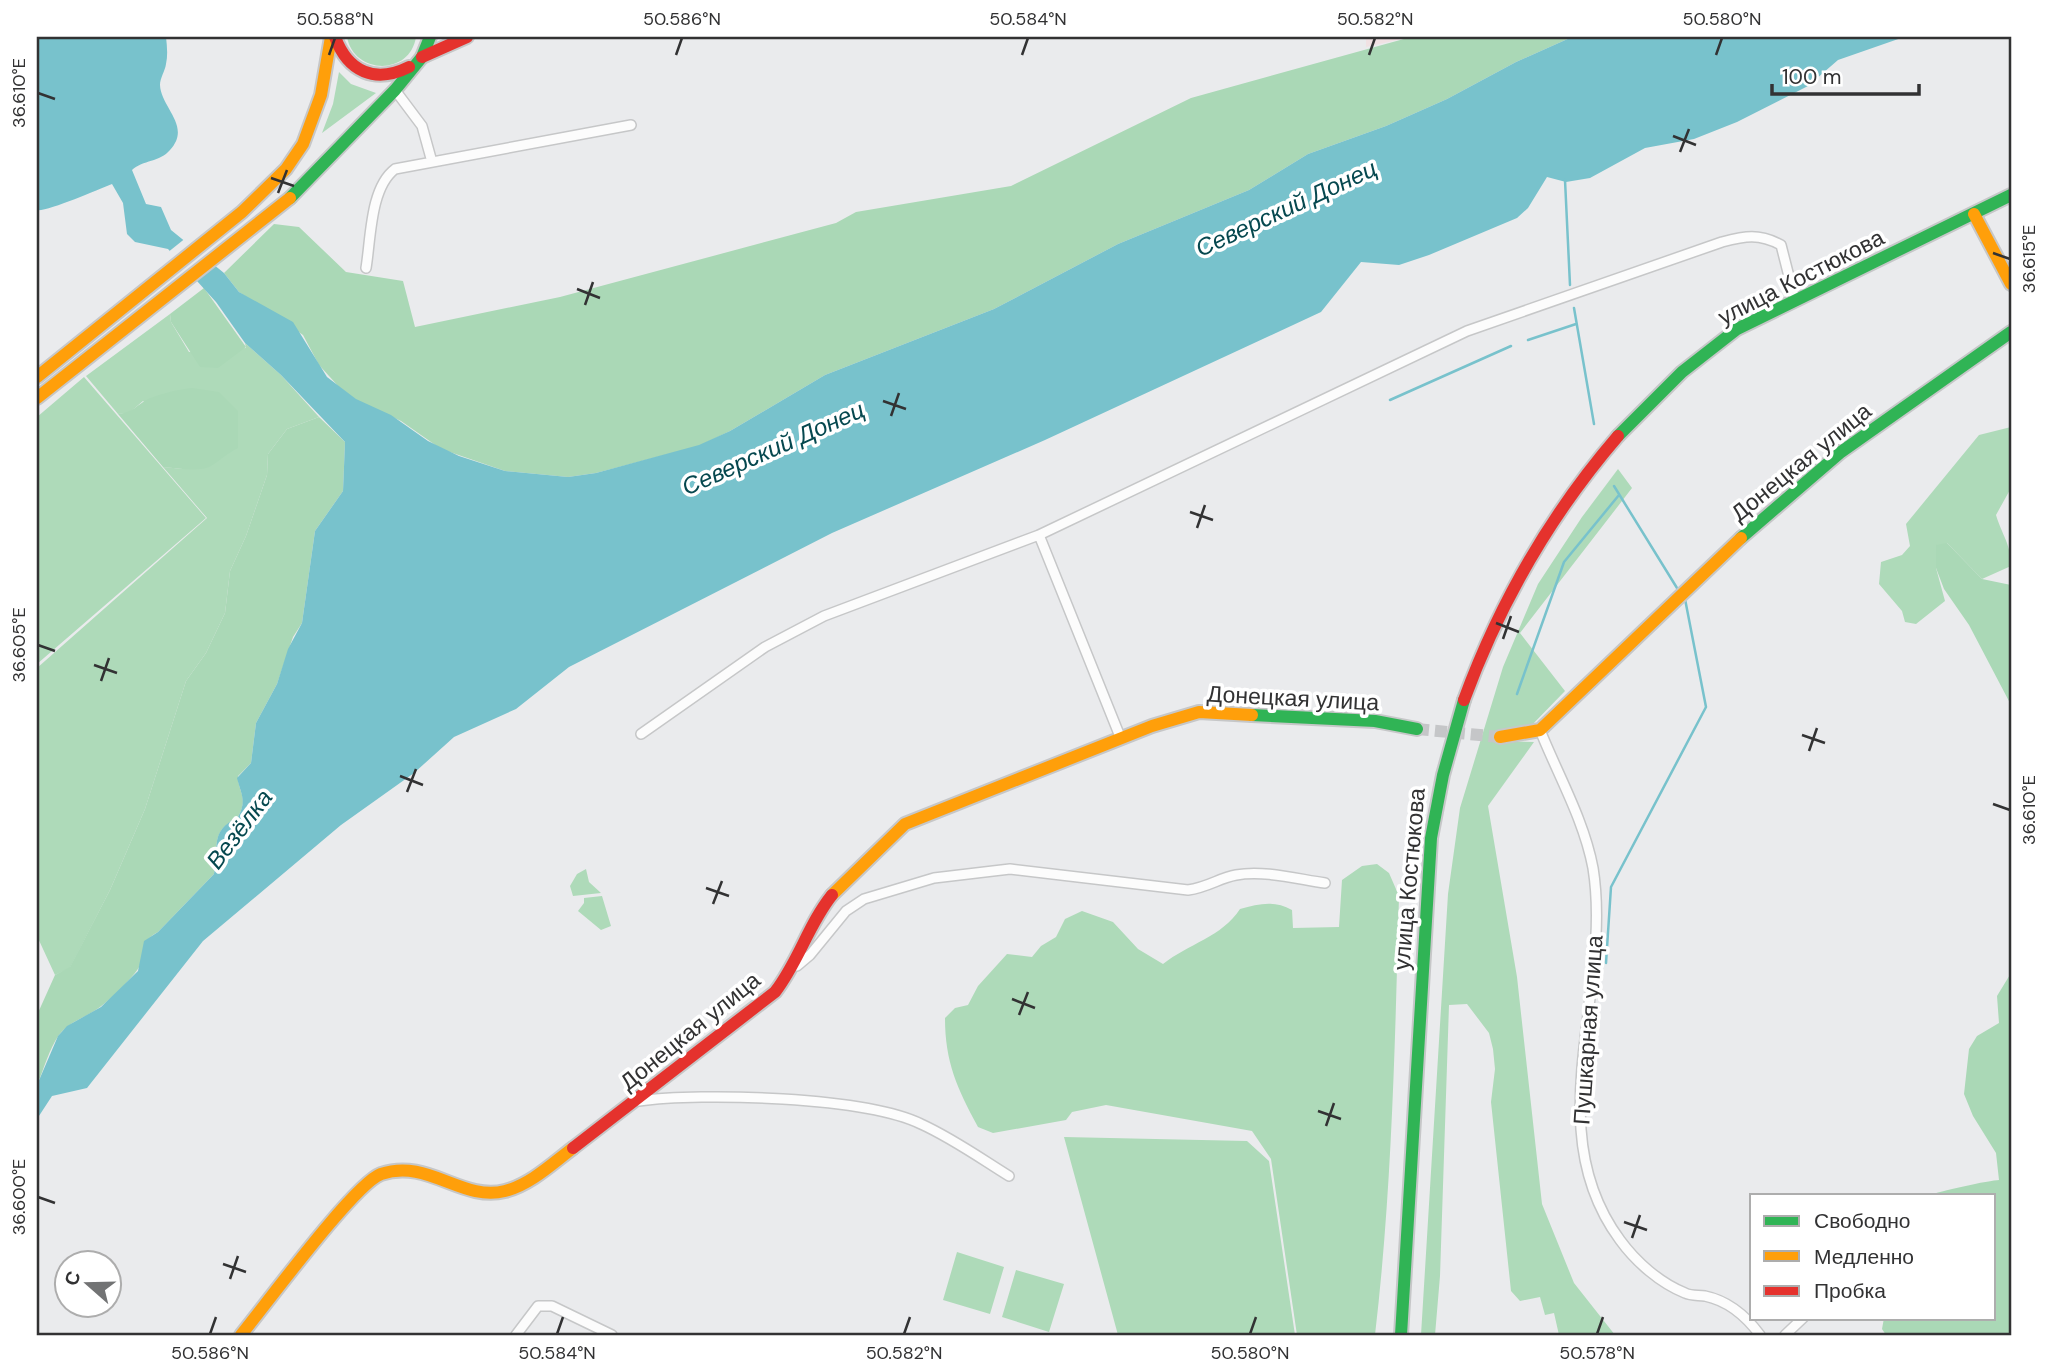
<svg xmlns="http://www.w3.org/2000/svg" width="2048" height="1372" font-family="'DM Sans',sans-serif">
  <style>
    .commercial { fill: #f0e1e3 }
    .green { fill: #aedab9 }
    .forest { fill: #aad8b6 }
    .water { fill: #78c2cc }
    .pier { fill: #eaebed }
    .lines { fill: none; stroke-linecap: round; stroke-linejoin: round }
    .stream { stroke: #78c2cc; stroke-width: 2.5 }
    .secondary-tunnel { stroke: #c5c6c8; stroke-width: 12; stroke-dasharray: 12 6; stroke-linecap: butt }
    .street-casing { stroke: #c6c7c8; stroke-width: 12 }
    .fast-casing { stroke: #c6c7c8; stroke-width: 16 }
    .slow-casing { stroke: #c6c7c8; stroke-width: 16 }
    .jam-casing { stroke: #c6c7c8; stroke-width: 16 }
    .street { stroke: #fcfcfc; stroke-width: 9 }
    .fast { stroke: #30b455; stroke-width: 12 }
    .slow { stroke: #ff9f0a; stroke-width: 12 }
    .jam { stroke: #e5322d; stroke-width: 12 }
    .ticks { fill: none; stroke: #323233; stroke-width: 2.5 }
    .labels { text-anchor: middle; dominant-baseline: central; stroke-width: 7; stroke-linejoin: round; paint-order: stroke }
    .street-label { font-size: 23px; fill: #323233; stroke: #fff }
    .water-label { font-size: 24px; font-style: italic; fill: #06484f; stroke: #fff }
    .neatline { fill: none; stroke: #323233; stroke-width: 2.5 }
    .ticks-label { font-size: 18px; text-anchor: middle; fill: #323233 }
  </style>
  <rect width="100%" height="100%" fill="#eaebed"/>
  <path class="commercial" d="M1366 37H1411L1366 47Z"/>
  <path class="green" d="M347 37H416C410 76 354 75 347 37Z
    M339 72 351 84 376 93 322 133 333 104Z
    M170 314 171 322 189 352 246 348 245 343 281 375 319 417 287 429 268 454 267 475 246 536 230 571 225 613 206 653 186 681 145 809 110 890 70 968 55 975 37 936V668L207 518 163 467C186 469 205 473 222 455L143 401 129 413 118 414 86 376Z
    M84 377 206 518 37 664V417Z
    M2011 427V488L1996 515C2002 535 2011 544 2011 566L1982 579 1947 543 1936 568 1945 601 1916 624 1905 622 1902 611 1879 584 1881 562 1902 555 1910 546 1906 524 1979 435Z
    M1618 469 1632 488 1520 633 1565 691 1530 727 1497 731V741L1534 742 1488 806 1517 977 1542 1204 1574 1283 1615 1335H1559L1554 1313 1545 1315 1540 1297 1520 1301 1511 1291 1491 1102 1495 1069 1493 1049 1489 1033 1467 1004 1449 1005 1440 1276 1435 1335H1421L1448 894 1460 808 1503 667 1538 584 1582 517Z
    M1377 864 1389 873 1399 896C1395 1043 1392 1190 1375 1335H1297L1271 1159 1252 1131 1106 1105 1072 1112 1066 1120 993 1133 978 1127C957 1088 945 1062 945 1018L955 1008 968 1005 978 986 1007 954 1032 957 1041 946 1056 937 1065 919 1082 911 1113 922 1138 949 1163 964C1188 944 1222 937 1240 909 1259 904 1274 900 1292 910L1293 928 1339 927 1342 880 1362 866Z
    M586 869 589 882 601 893 573 896 570 886 577 874Z
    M602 896 611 926 601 930 578 911 584 903V898Z
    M1064 1137 1247 1141 1269 1161 1295 1335H1118Z
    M957 1252 1004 1267 990 1314 943 1300Z
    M1016 1270 1064 1284 1049 1332 1002 1317Z"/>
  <path class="forest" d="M1411 37H1572L1516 62 1447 99 1386 126 1308 154 1249 190 1118 244 994 309 825 375 730 431 699 446 596 473 568 477 505 471 441 449 401 421 356 400 339 387 319 365 303 335 239 292 224 273 274 224 299 227 346 272 403 281 415 327 560 297 836 223 856 212 1011 186 1191 98Z
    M204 288 246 347 218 368 200 367 171 322 170 314Z
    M192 388 219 392 238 411V448C227 453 216 464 209 467 195 472 178 468 163 467L118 414C132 413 137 405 148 399 163 393 176 390 192 388Z
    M319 417 345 442 343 491 315 531 302 623 293 637 277 684 256 723 251 763 238 776C238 793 249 797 238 817 208 833 220 847 214 874L158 932C135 944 149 957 135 973 125 985 112 998 100 1007 87 1017 68 1022 59 1035 49 1049 44 1069 37 1085V1015L55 975 70 967 110 890 145 809 186 681 206 653 225 613 230 571 246 536 267 475 268 454 287 429Z
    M1947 543 1982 579 2011 585V705L1969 625 1944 589 1936 568V545Z
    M2011 973V1335H1886L1882 1329 1884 1318H1994V1195H1931C1935 1192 1991 1180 1999 1180L1996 1153 1973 1116 1964 1094 1969 1049 1977 1036 1999 1023 1997 996Z"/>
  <path class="water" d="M37 37H166C167 46 168 55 166 64 165 71 160 78 160 85 161 108 192 126 170 150 160 162 143 160 132 170L146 204 161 207 171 230 224 273 239 292 293 322 327 377 356 399 391 415 428 441 459 456 505 471 568 477 596 473 699 445 730 431 825 375 994 309 1118 244 1249 190 1308 154 1386 126 1447 99 1516 62 1572 37H1904L1838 60 1808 86 1737 122 1694 139 1645 148 1590 178 1566 182 1547 177 1528 208 1517 218 1429 255 1399 265 1361 262 1321 312 1045 440 832 533 569 667 516 709 454 737 414 773 341 825 203 941 87 1088 52 1096 37 1119V1085L58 1036 67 1026 101 1007 138 971 144 941 158 932 214 874C220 847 208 832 238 817 247 801 241 794 237 778L251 763 256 723 277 684 288 649 302 623 315 531 343 491 345 442 281 375 245 343 216 302 168 249 135 242 127 234 123 203 112 184C97 190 47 212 37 210Z"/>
  <path class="pier" d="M187 237 217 262 193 281 167 253Z"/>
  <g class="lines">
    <path class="stream" d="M1565 180 1570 285
      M1574 308 1594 424
      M1528 340 1576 324
      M1390 400 1511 346
      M1614 486 1677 588
      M1517 694 1564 562 1619 495
      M1606 963 1611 887 1706 707 1685 599"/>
    <path class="secondary-tunnel" d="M1417 729 1500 737"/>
    <g class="street-casing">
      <path id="street" d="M395 90 422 126 432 162
        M366 268C371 238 370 188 395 169L631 125
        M1540 730C1558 775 1584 820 1593 868 1613 992 1537 1128 1620 1240 1636 1262 1660 1283 1685 1293 1691 1296 1698 1295 1705 1296 1729 1301 1746 1316 1760 1335
        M641 734 765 647 824 616 1039 535
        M1121 739 1039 535 1467 331 1722 242C1745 236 1759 233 1781 245L1795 300
        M797 966 810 955 846 911 864 899 934 878 1010 869 1188 890C1209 887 1219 878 1236 875 1264 870 1297 879 1325 883
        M639 1101C701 1092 866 1097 921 1124 952 1138 980 1158 1009 1176
        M516 1335 538 1306H552L612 1335
        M1785 1335 1803 1318"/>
    </g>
    <g class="fast-casing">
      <path id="fast" d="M290 198 395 90 422 57 430 37
        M1618 436 1682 372 1737 329 2011 195
        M1741 538 1841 452 2011 332
        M1252 715 1375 721 1417 729
        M1401 1335 1431 838 1443 775 1464 700"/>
    </g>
    <g class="slow-casing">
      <path id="slow" d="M1974 214 2011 284
        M37 377 242 212 286 169 303 144 321 95 331 37
        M37 398 290 198
        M1500 737 1540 730 1741 538
        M832 895 905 824 1152 726 1199 712 1252 715
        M241 1335C265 1306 354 1184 381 1174 428 1158 462 1202 505 1191 530 1185 553 1163 573 1148"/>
    </g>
    <g class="jam-casing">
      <path id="jam" d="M335 37C348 72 375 84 409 67
        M422 57 467 37
        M1464 700C1500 602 1550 515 1618 436
        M573 1148 775 992C799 961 808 925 832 895"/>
    </g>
    <use href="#street" class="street"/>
    <use href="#fast" class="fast"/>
    <use href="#slow" class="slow"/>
    <use href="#jam" class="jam"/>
  </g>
  <path class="ticks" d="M329 55 335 38M676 55 682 38M1022 55 1028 38M1369 55 1375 38M1716 55 1722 38M38 93 55 99M1673 136 1696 145M1680 152 1689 129M271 178 294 186M278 193 287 170M1993 253 2010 259M577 289 600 298M585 305 593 282M883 401 906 409M891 416 899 393M1190 512 1213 520M1197 528 1205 505M1496 623 1519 632M1503 639 1511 616M38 645 55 651M94 665 117 673M101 681 109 658M1802 735 1825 743M1809 751 1817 728M400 776 423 785M407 792 416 769M1993 804 2010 810M706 888 729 896M713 904 722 881M1012 999 1035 1008M1019 1015 1028 992M1318 1111 1341 1119M1326 1126 1334 1103M38 1197 55 1203M1624 1222 1647 1230M1632 1238 1640 1215M223 1264 246 1272M230 1279 238 1256M210 1334 216 1317M557 1334 563 1317M904 1334 910 1317M1250 1334 1256 1317M1597 1334 1603 1317"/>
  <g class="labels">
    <g class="street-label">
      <text transform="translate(1801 277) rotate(-27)">улица Костюкова</text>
      <text transform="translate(1801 462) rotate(-39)">Донецкая улица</text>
      <text transform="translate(1293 698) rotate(3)">Донецкая улица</text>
      <text transform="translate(1409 879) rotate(-85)">улица Костюкова</text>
      <text transform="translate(1588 1030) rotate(-86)">Пушкарная улица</text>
      <text transform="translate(690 1031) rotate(-39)">Донецкая улица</text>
    </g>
    <g class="water-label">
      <text transform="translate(1286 208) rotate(-25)">Северский Донец</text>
      <text transform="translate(773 448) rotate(-24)">Северский Донец</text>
      <text transform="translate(239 829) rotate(-53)">Везёлка</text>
    </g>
  </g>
  <rect width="2048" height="1372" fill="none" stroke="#ffffff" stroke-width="77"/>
  <rect x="1750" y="1194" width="245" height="126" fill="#ffffff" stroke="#adadad" stroke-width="2"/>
  <rect x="1764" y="1216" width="35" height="10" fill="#30b455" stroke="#adadad" stroke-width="2"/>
  <text x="1814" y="1228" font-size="21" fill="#323233">Свободно</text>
  <rect x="1764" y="1251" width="35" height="10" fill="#ff9f0a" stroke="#adadad" stroke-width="2"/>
  <text x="1814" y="1264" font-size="21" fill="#323233">Медленно</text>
  <rect x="1764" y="1286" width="35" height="10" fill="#e5322d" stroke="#adadad" stroke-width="2"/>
  <text x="1814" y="1298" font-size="21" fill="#323233">Пробка</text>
  <g transform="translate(88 1284) rotate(290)"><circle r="33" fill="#ffffff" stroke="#adadad" stroke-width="2"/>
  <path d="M0-5L12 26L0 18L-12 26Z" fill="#727374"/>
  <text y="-10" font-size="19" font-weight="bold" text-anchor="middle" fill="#323233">С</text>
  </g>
  <path d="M1772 84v10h147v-10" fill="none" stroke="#323233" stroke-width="3.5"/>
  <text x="1782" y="84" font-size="21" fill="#323233" stroke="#ffffff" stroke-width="5" paint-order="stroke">100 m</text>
  <rect x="38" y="38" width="1972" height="1296" class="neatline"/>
  <g class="ticks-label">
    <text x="335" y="25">50.588°N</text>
    <text x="682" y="25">50.586°N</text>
    <text x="1028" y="25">50.584°N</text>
    <text x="1375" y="25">50.582°N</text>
    <text x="1722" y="25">50.580°N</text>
    <text transform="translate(19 93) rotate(-90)" y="6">36.610°E</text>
    <text transform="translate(2029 259) rotate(-90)" y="6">36.615°E</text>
    <text transform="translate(19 645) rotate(-90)" y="6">36.605°E</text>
    <text transform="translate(2029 810) rotate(-90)" y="6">36.610°E</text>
    <text transform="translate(19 1197) rotate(-90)" y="6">36.600°E</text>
    <text x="210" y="1359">50.586°N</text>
    <text x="557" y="1359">50.584°N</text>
    <text x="904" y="1359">50.582°N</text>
    <text x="1250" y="1359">50.580°N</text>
    <text x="1597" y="1359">50.578°N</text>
  </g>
</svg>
